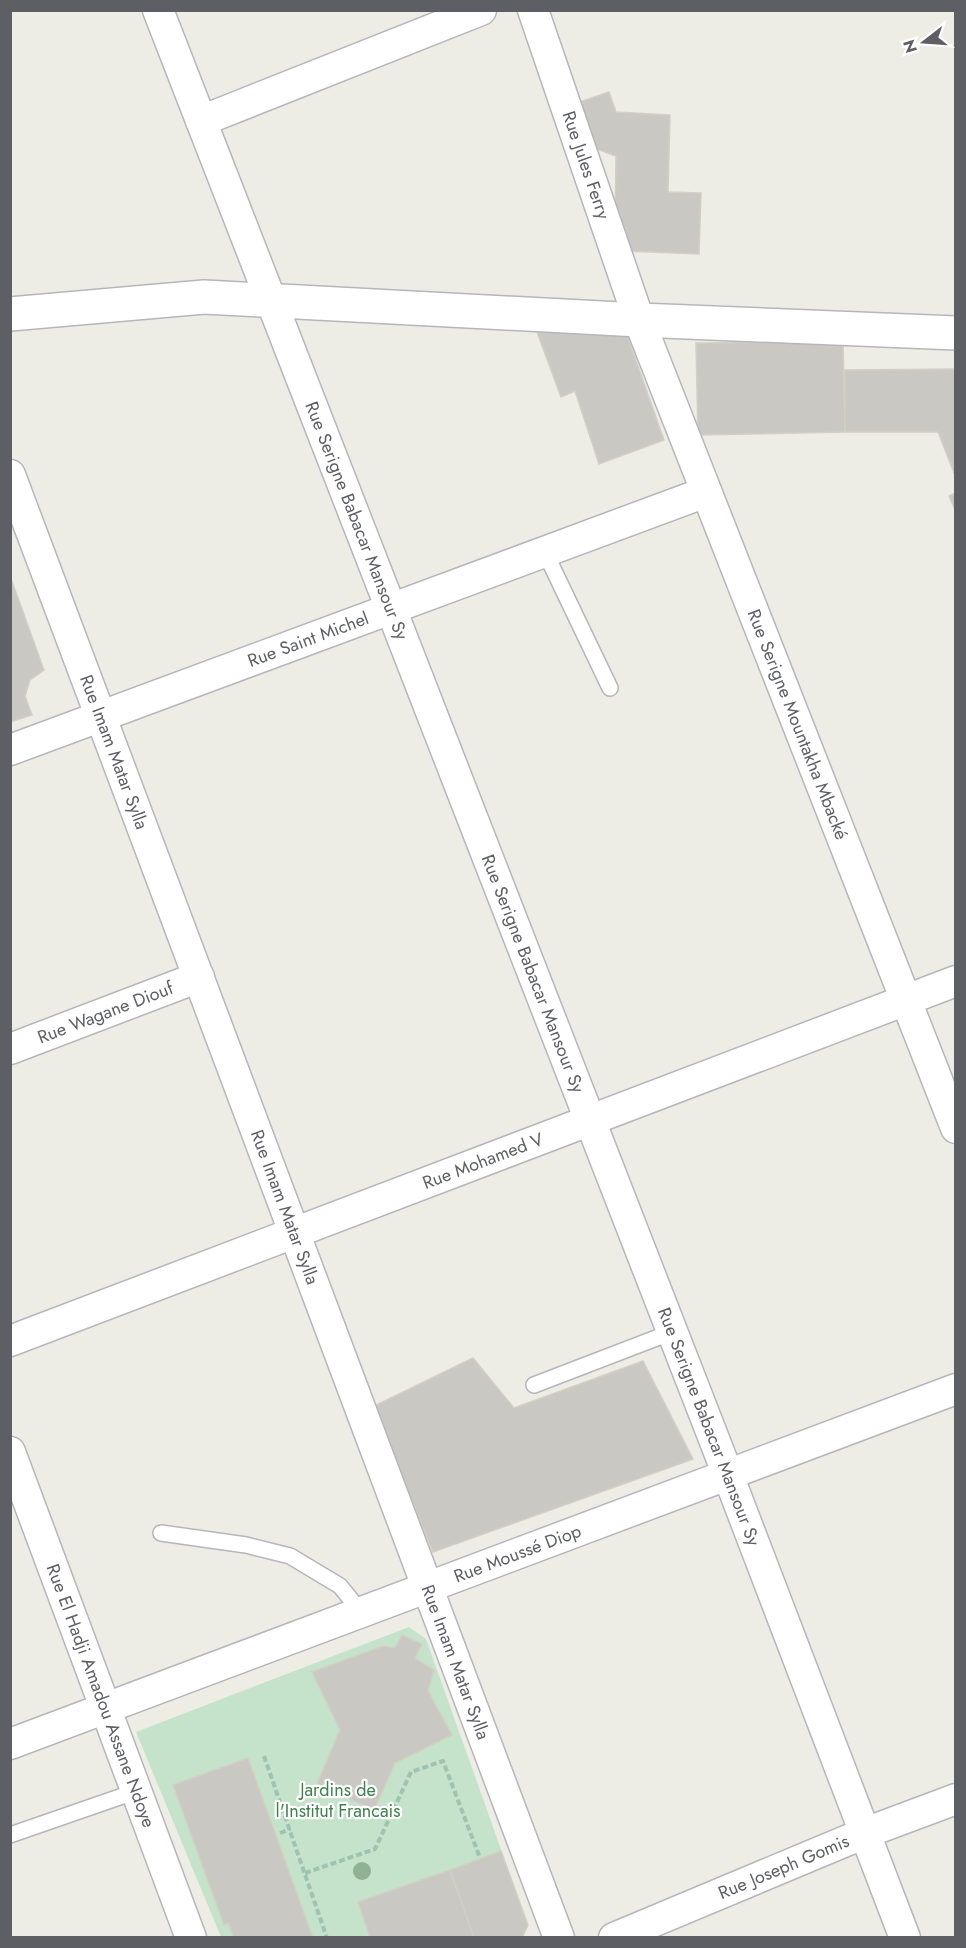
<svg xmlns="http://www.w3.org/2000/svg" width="966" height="1948" font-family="Jost,sans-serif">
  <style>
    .green { fill: #c5e2ca }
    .building { fill: #c9c8c2; stroke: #d2d0c4; stroke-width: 1.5 }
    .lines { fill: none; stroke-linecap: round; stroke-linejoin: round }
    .service-casing { stroke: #b5b6bb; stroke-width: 18 }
    .minor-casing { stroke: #b5b6bb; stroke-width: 33 }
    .tertiary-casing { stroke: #b5b6bb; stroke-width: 36 }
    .path { stroke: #9ec3b0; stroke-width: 4; stroke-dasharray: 6 3; stroke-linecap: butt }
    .service { stroke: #fff; stroke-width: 15 }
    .minor { stroke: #fff; stroke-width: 30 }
    .tertiary { stroke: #fff; stroke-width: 33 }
    .tree { fill: #8eb292 }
    .labels { text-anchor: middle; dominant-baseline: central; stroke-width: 4.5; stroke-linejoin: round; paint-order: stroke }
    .street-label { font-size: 18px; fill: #5d5f64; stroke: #fff }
    .park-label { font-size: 18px; fill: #3f814e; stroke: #fff }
  </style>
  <rect width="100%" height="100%" fill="#eeede5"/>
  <path class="green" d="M409 1627 426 1639 528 1925 522 1938 221 1937 136 1732Z"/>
  <path class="building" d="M609 92 616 112 670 115 668 192 701 193 699 254 625 251 626 228 615 225 616 156 591 147 577 103Z
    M537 332 627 335 664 440 599 464 575 391 561 397Z
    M843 342 845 432 698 435 696 343Z
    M956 369V478L938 432H845V370Z
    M956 493V512L949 496Z
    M10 576 44 670 30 680 25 696 32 715 10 722Z
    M473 1358 514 1408 643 1361 693 1459 433 1552 374 1406Z
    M402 1635 422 1644 415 1658 434 1670 428 1691 452 1735 395 1763 374 1810 317 1784 340 1730 312 1672 383 1646 395 1648Z
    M248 1758 313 1938H234L228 1923 224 1925 173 1785Z
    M501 1851 528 1925 522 1938H474L450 1870Z
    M450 1870 474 1938H370L358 1902Z"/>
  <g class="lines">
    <g class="service-casing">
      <path id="service" d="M545 552 610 688
        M534 1385 672 1332
        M161 1533 246 1545 290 1556 340 1586 361 1612
        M10 1835 137 1791"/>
    </g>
    <g class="minor-casing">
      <g id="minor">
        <path id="s1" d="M158 10 728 1475 905 1938"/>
        <path id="s2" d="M533 10 639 320 956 1128"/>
        <path d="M201 121 481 10"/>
        <path id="s3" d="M10 475 559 1938"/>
        <path id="s4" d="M10 750 706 492"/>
        <path id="s5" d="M10 1049 199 977"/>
        <path id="s6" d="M10 1341 956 981"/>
        <path id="s7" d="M10 1452 191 1938"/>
        <path id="s8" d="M10 1744 956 1389"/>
        <path id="s9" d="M614 1938 865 1833 956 1799"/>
      </g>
    </g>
    <g class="tertiary-casing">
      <path id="tertiary" d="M10 314 204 297 639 320 956 333"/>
    </g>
    <path class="path" d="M264 1756 327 1938
      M280 1833 290 1829
      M305 1873 375 1849 411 1772 443 1761 480 1858"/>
    <use href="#service" class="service"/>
    <use href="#minor" class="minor"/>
    <use href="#tertiary" class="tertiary"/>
  </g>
  <circle class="tree" cx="362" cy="1871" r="9"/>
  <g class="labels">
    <g class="street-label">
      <text stroke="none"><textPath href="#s2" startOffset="164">Rue Jules Ferry</textPath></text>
      <text stroke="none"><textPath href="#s1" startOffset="548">Rue Serigne Babacar Mansour Sy</textPath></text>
      <text stroke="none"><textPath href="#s4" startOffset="318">Rue Saint Michel</textPath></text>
      <text stroke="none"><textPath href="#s2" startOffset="762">Rue Serigne Mountakha Mbacké</textPath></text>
      <text stroke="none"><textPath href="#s3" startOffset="296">Rue Imam Matar Sylla</textPath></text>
      <text stroke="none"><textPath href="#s1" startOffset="1034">Rue Serigne Babacar Mansour Sy</textPath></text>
      <text stroke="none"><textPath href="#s5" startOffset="102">Rue Wagane Diouf</textPath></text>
      <text stroke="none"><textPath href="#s6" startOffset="506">Rue Mohamed V</textPath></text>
      <text stroke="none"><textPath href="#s3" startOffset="782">Rue Imam Matar Sylla</textPath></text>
      <text stroke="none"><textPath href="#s1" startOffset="1520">Rue Serigne Babacar Mansour Sy</textPath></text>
      <text stroke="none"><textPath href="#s8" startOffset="542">Rue Moussé Diop</textPath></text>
      <text stroke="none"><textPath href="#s3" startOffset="1268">Rue Imam Matar Sylla</textPath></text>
      <text stroke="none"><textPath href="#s7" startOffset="260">Rue El Hadji Amadou Assane Ndoye</textPath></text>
      <text stroke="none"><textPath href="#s9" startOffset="184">Rue Joseph Gomis</textPath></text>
    </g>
    <g class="park-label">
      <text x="338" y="1790">Jardins de<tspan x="338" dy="21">l'Institut Francais</tspan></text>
    </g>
  </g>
  <rect width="966" height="1948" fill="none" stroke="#5d5f64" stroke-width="24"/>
  <g transform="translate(924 42) rotate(253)" stroke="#ffffff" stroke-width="4.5" paint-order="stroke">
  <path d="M0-4.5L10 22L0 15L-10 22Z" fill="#5d5f64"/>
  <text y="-9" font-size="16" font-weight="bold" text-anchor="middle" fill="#5d5f64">N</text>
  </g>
</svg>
